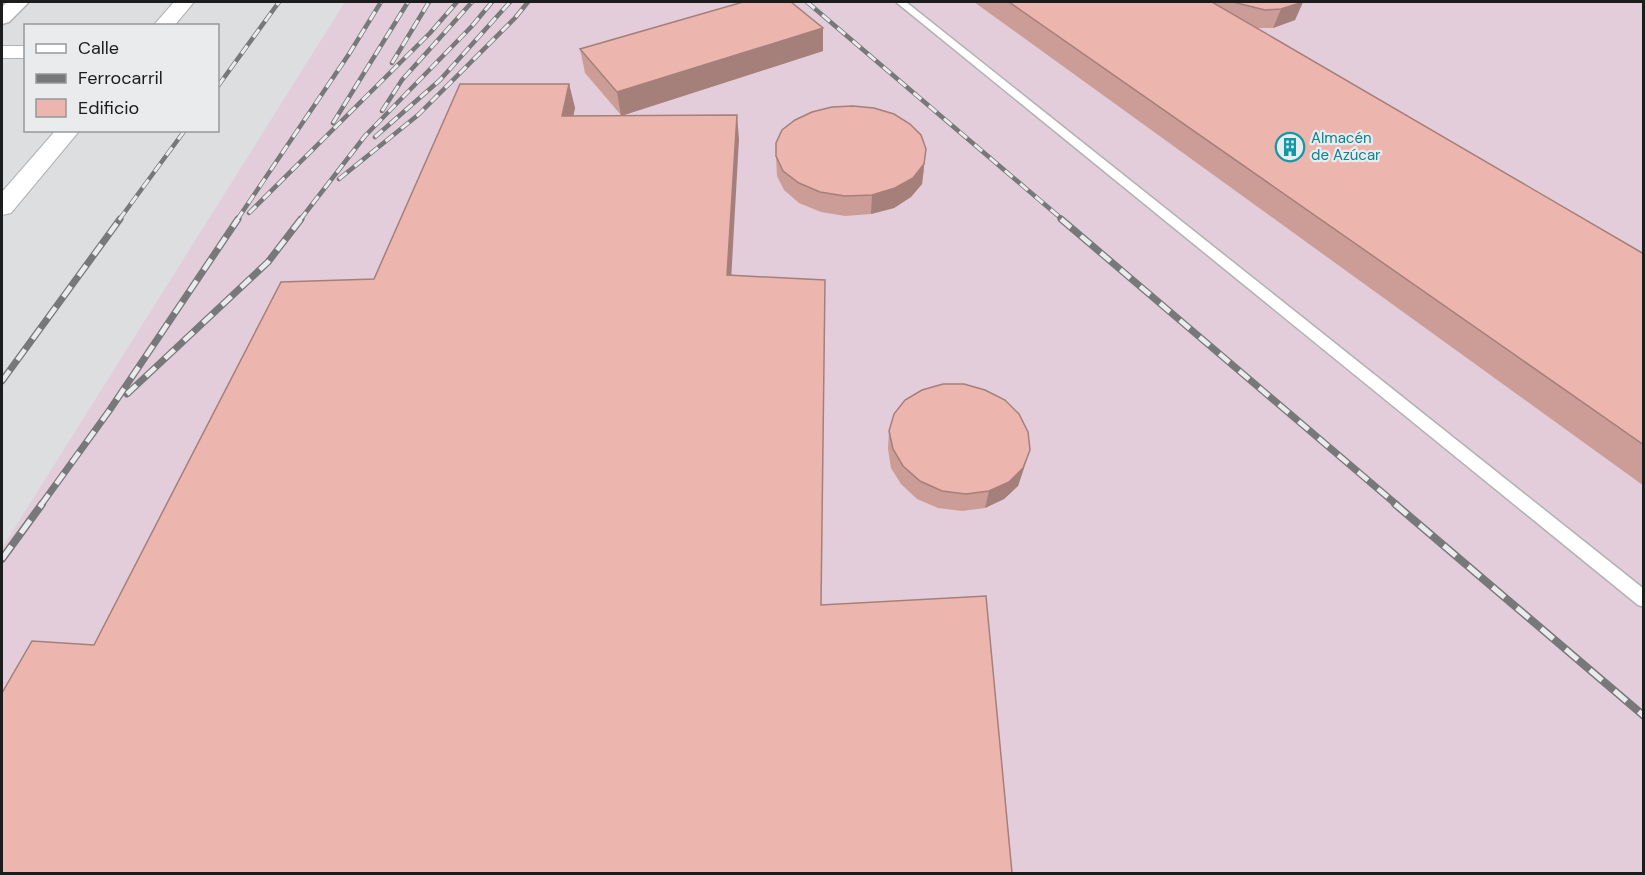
<svg xmlns="http://www.w3.org/2000/svg" width="1645" height="875" font-family="'DM Sans',sans-serif">
  <style>
    .industrial { fill: #e3cdda }
    .lines { fill: none; stroke-linecap: round; stroke-linejoin: round }
    .service-casing { stroke: #b0b1b3; stroke-width: 3 }
    .minor-casing { stroke: #b0b1b3; stroke-width: 2 }
    .tertiary-casing { stroke: #b0b1b3; stroke-width: 3 }
    .service { fill: #fff; fill-rule: evenodd }
    .minor { fill: #fff; fill-rule: evenodd }
    .tertiary { fill: #fff; fill-rule: evenodd }
    .rail-far2-casing { stroke: #777879; stroke-width: 4.5 }
    .rail-far1-casing { stroke: #777879; stroke-width: 7 }
    .rail-casing { stroke: #777879; stroke-width: 8 }
    .rail-far2 { stroke: #e9ebed; stroke-width: 3; stroke-dasharray: 10; stroke-linecap: butt }
    .rail-far1 { stroke: #e9ebed; stroke-width: 4.5; stroke-dasharray: 13; stroke-linecap: butt }
    .rail { stroke: #e9ebed; stroke-width: 5; stroke-dasharray: 16; stroke-linecap: butt }
    .wall { fill: #cb9d96 }
    .shaded-wall { fill: #a57f7a }
    .building { fill: #ecb6ae; stroke: #a57f7a; stroke-width: 1.5 }
    .labels { text-anchor: middle; dominant-baseline: central; stroke-width: 4.5; stroke-linejoin: round; paint-order: stroke }
    .far-culture-label { font-size: 15px; fill: #0d838f; stroke: #e9ebed; text-anchor: start }
  </style>
  <rect width="100%" height="100%" fill="#dcdee0"/>
  <path class="industrial" d="M345 2H1643V873H2V548Z"/>
  <g class="lines">
    <g class="service-casing">
      <path id="service" d="M896 2H906L1644 589V607L1638 605Z"/>
    </g>
    <g class="minor-casing">
      <path id="minor" d="M174 2H194L174 26H153Z
        M2 46H26V58H2Z
        M56 130H80L11 213 2 215V192Z"/>
    </g>
    <g class="tertiary-casing">
      <path id="tertiary" d="M7 2H29L9 22 2 24V7Z"/>
    </g>
    <use href="#service" class="service"/>
    <use href="#minor" class="minor"/>
    <use href="#tertiary" class="tertiary"/>
    <g class="rail-far2-casing">
      <path id="rail-far2" d="M807 2 1063 220
        M392 63 429 2
        M218 86 279 2
        M382 111 402 80 472 2
        M333 123 408 2
        M375 137 440 80 510 2
        M339 179 418 115 515 18 528 2
        M249 213 430 33 457 2
        M119 220 185 130
        M237 220 349 54 381 2
        M300 220 365 136 472 26 492 2"/>
    </g>
    <g class="rail-far1-casing">
      <path id="rail-far1" d="M1061 219 1397 505
        M2 381 120 219
        M127 394 268 262 301 219
        M41 505 109 411 238 219"/>
    </g>
    <g class="rail-casing">
      <path id="rail" d="M1395 504 1644 716
        M2 559 42 504"/>
    </g>
    <use href="#rail-far2" class="rail-far2"/>
    <use href="#rail-far1" class="rail-far1"/>
    <use href="#rail" class="rail"/>
  </g>
  <path class="wall" d="M974 2H1303L1295 20 1273 28H1258L1644 254V486Z
    M580 49 823 51 624 115 739 139 94 645 374 279 569 84 575 108 573 116 621 115 585 73Z
    M776 156 924 169 922 184 911 197 894 208 871 214 845 216 821 212 799 203 784 190 777 176Z
    M889 431 1024 468 1018 486 1004 499 985 508 962 511 938 508 917 499 901 484 891 468 888 449Z"/>
  <path class="shaded-wall" d="M1303 2 1295 20 1273 28 1281 9Z
    M823 28V51L621 116 617 92Z
    M569 84 575 108 568 140 562 116Z
    M737 115 739 139 730 299 727 275Z
    M926 149 922 184 911 197 894 208 871 214 872 195Z
    M1030 450 1018 486 1004 499 985 508 989 491Z"/>
  <path class="building" d="M743 2H791L823 28 617 92 580 49Z
    M1009 2H1212L1644 254V445Z
    M1233 2H1303L1281 9 1265 10Z
    M460 84H569L562 116 737 115 727 275 825 280 821 605 986 596 1012 873H2V693L32 641 94 645 281 282 374 279Z
    M853 106 874 108 894 114 910 124 921 135 926 149 924 164 913 178 895 188 872 195 845 196 820 192 799 183 783 171 776 156V143L782 130 795 120 812 112 832 107Z
    M943 384H964L985 390 1005 400 1019 414 1028 432 1030 450 1023 468 1009 482 989 491 966 494 942 491 920 481 903 466 893 449 889 431 894 414 905 400 922 390Z"/>
  <defs>
    <g id="building-ring" transform="scale(1.5)"><circle r="9.5" fill="#e9ebed" stroke="#0f9aa8" stroke-width="1.5"/><path d="M-4-6H4V6H1V3H-1V6H-4ZM-2.5-4.3h1.7v1.8h-1.7ZM.8-4.3h1.7v1.8H.8ZM-2.5-1h1.7V.8h-1.7ZM.8-1h1.7V.8H.8Z" fill="#0f9aa8"/></g>
  </defs>
  <g fill-rule="evenodd">
    <use href="#building-ring" x="1290" y="147"/>
  </g>
  <g class="labels">
    <g class="far-culture-label">
      <text x="1311" y="138">Almacén<tspan x="1311" dy="17">de Azúcar</tspan></text>
    </g>
  </g>
  <rect width="1645" height="875" fill="none" stroke="#1c1c1d" stroke-width="6"/>
  <rect x="24" y="24" width="195" height="108" fill="#e9ebed" stroke="#97989a" stroke-width="1.5"/>
  <rect x="36" y="44" width="30" height="9" fill="#ffffff" stroke="#97989a" stroke-width="1.5"/>
  <text x="78" y="54" font-size="18" fill="#1c1c1d">Calle</text>
  <rect x="36" y="74" width="30" height="9" fill="#777879" stroke="#97989a" stroke-width="1.5"/>
  <text x="78" y="84" font-size="18" fill="#1c1c1d">Ferrocarril</text>
  <rect x="36" y="99" width="30" height="18" fill="#ecb6ae" stroke="#97989a" stroke-width="1.5"/>
  <text x="78" y="114" font-size="18" fill="#1c1c1d">Edificio</text>
</svg>
